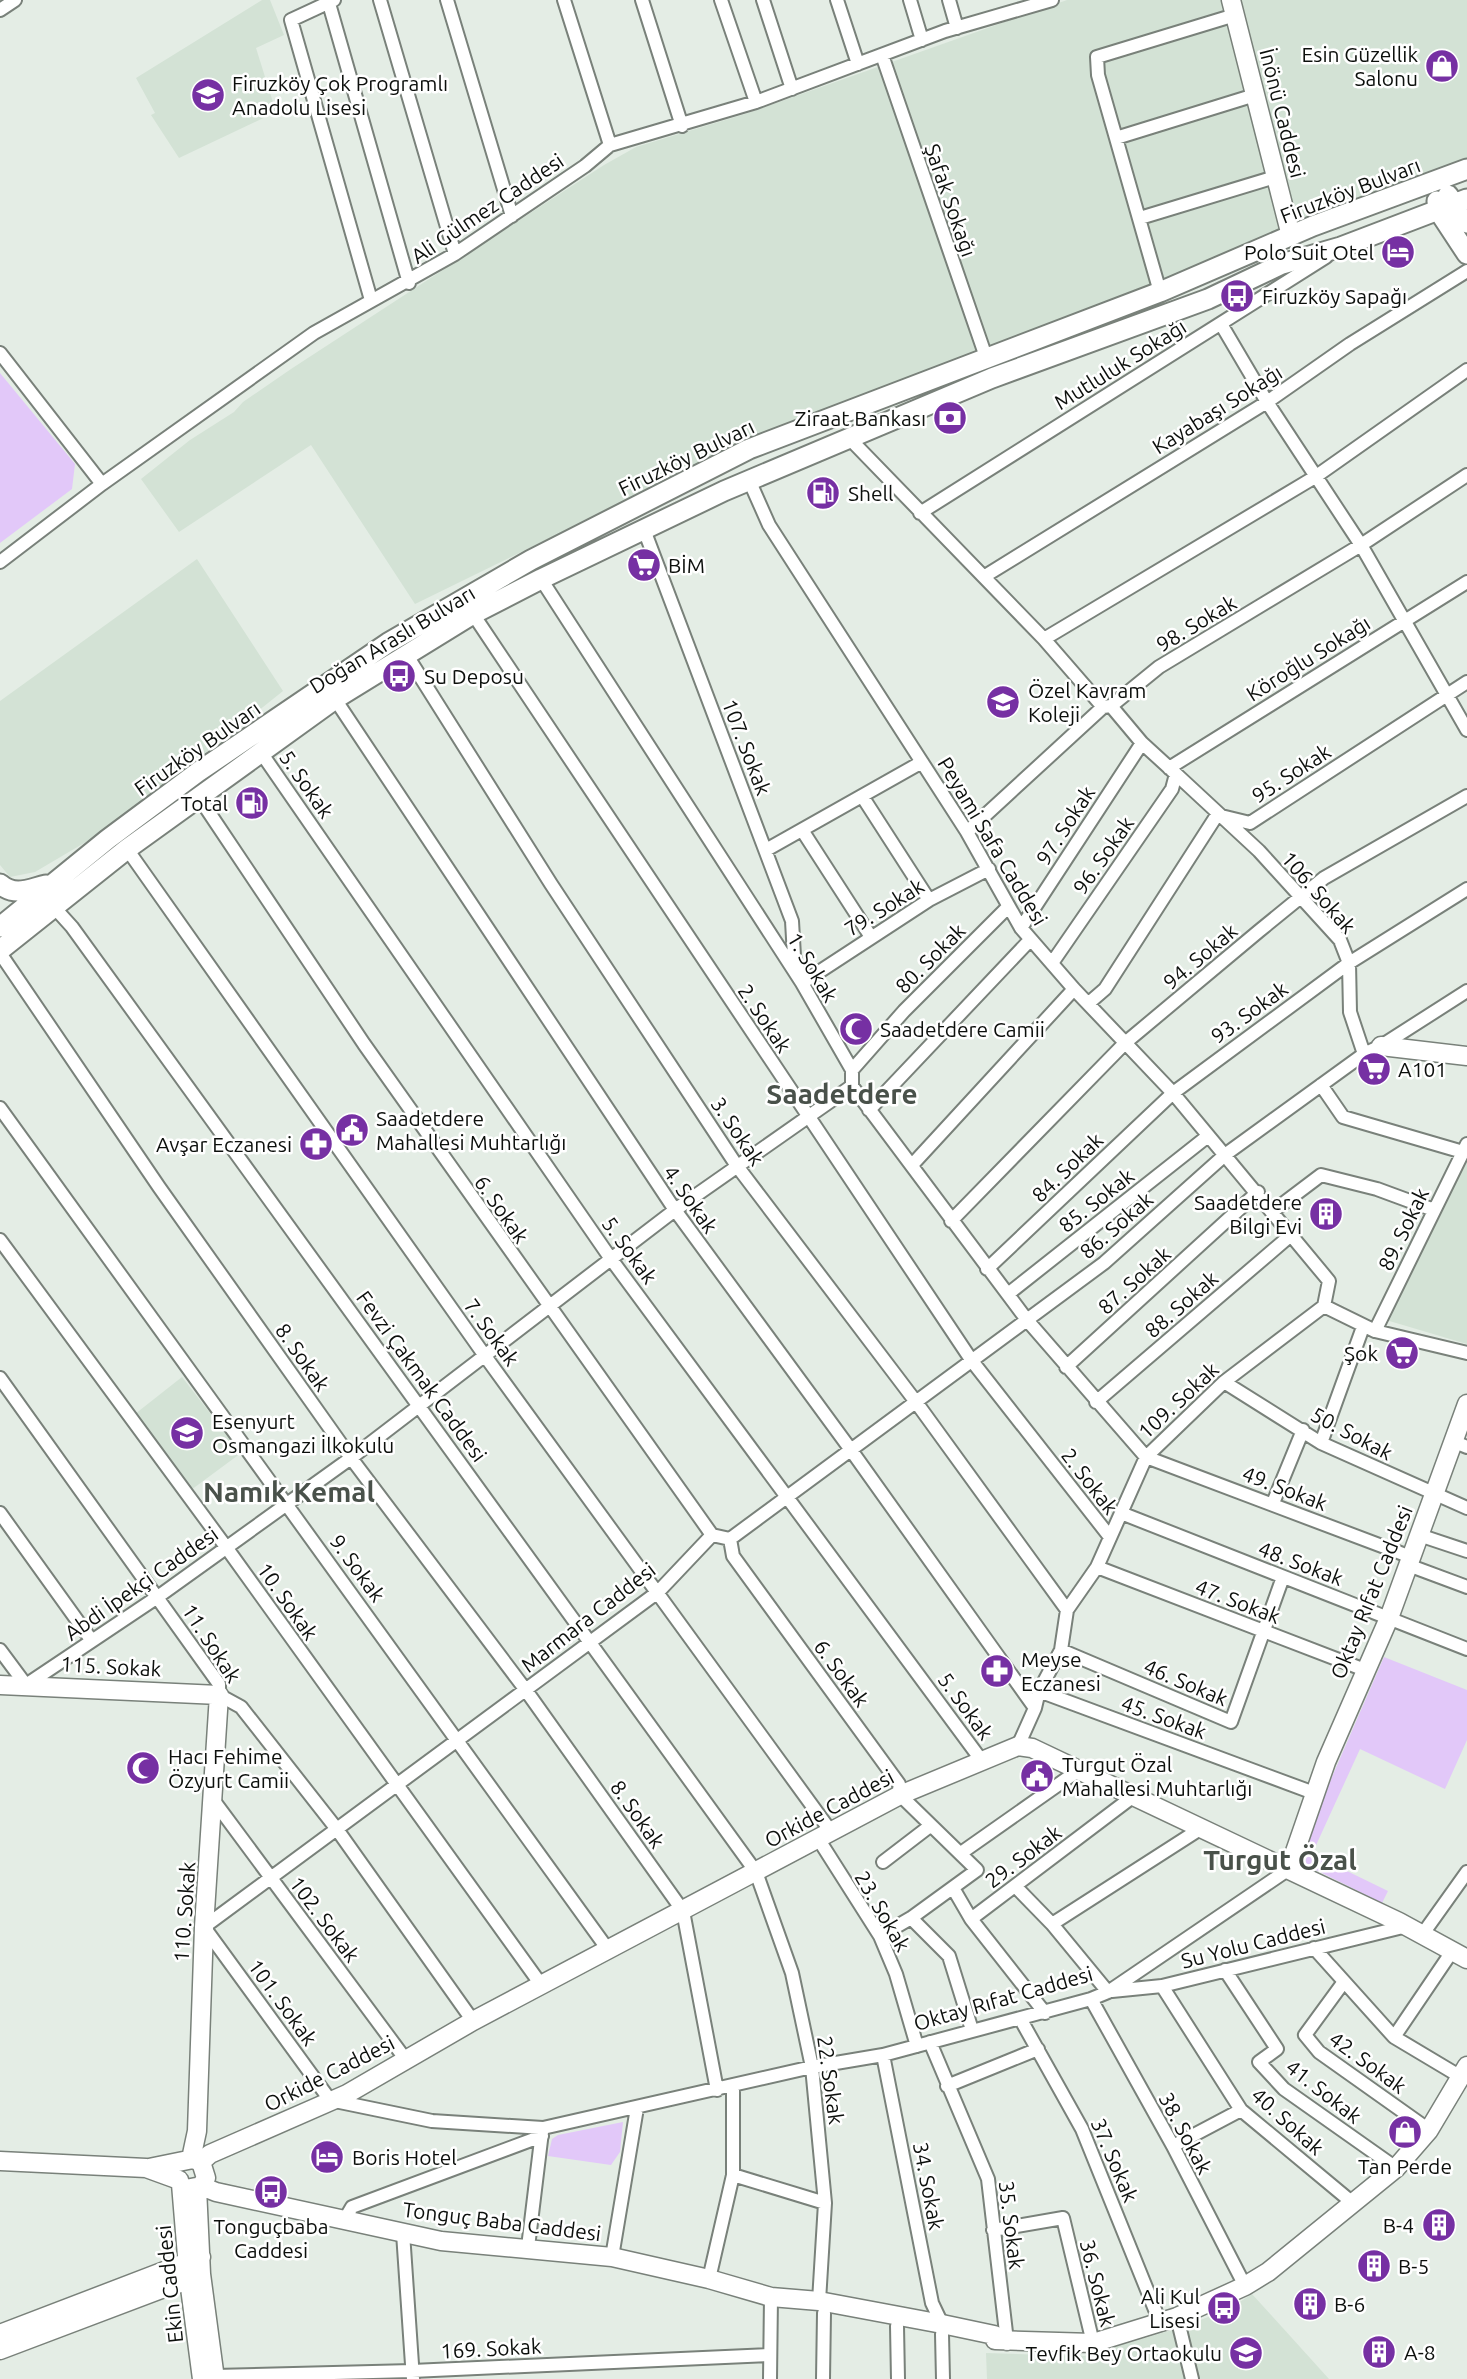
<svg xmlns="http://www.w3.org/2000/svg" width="1467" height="2379" font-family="Ubuntu,sans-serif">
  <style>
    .built { fill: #d3e2d5 }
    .green { fill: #e2c8f9 }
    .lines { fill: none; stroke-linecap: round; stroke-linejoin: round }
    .street-casing { stroke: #79817a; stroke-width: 16 }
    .secondary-casing { stroke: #79817a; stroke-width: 21 }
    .primary-casing { stroke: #79817a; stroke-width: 23 }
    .street { stroke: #fff; stroke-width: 12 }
    .secondary { stroke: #fff; stroke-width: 18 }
    .primary { stroke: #fff; stroke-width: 19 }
    .labels { text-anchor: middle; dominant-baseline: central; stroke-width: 5; stroke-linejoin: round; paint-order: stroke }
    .poi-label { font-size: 21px; fill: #0c0f0c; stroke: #fff; text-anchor: start }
    .street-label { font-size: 21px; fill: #0c0f0c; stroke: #fff }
    .district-label { font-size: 28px; font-weight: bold; fill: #49514a; stroke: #fff }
  </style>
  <rect width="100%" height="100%" fill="#e4ede5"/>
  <path class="built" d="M262 0H270L284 35 256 48 276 112 179 158 151 115 155 113 136 78Z
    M1067 0H1467V162L759 436 415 604 311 445 179 532 141 479 190 440 234 412 243 402 291 369 604 165 636 147 745 114Z
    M197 559 283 691 118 823 35 872 10 877 0 865V701Z
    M1467 1162V1344L1386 1320Z
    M182 1377 241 1453 191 1490 135 1414Z
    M1252 2294 1329 2379H987L986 2353 1084 2356 1182 2327 1229 2309Z"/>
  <path class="green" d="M0 373 75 464 72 489 0 543Z
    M1384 1657 1467 1690V1740L1445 1789 1360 1749 1312 1854 1388 1891 1382 1903 1296 1860Z
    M623 2122 620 2152 611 2165 548 2156 552 2139 558 2135Z"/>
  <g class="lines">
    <g class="street-casing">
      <path id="street" d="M328 0 409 283
        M334 0 291 20 371 300
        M380 0 455 254
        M447 0 512 216
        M564 0 610 145
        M642 0 682 126
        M721 0 756 102
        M763 0 792 89
        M837 0 858 64
        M910 0 922 40
        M949 0 957 28
        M0 10 15 0
        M882 55 986 357
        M1116 138 1255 95
        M1140 218 1275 177
        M1160 292 1098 75 1097 57 1235 15
        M1221 324 1267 402 1361 545 1467 730
        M0 353 102 484
        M849 438 1044 639 1315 477 1467 370
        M749 480 769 525 967 832 1021 928 1074 989 1173 1093 1329 1281 1324 1306
        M920 513 1326 257
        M643 527 792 921 794 956 802 983 929 900 989 869
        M0 562 102 484 314 333 455 254 585 166 610 145 756 102 945 31 1052 0
        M985 576 1267 402 1350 344 1467 271
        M541 579 802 983 852 1070V1086L1027 1320 1146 1457 1411 1557
        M473 614 972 1361 1110 1537
        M1044 639 1103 707
        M406 654 551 884 737 1166 916 1402 1067 1610
        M335 699 675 1210 851 1450 1035 1708
        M260 751 611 1259 982 1761
        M1169 768 1467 582
        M1176 774 1259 851 1340 940 1349 963 1350 1012 1364 1054
        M198 796 364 1044 712 1535
        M862 796 929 900
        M802 830 871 937
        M967 832 1103 707 1111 706 1159 667 1361 545 1467 475
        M127 849 485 1356 832 1833
        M766 850 922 762
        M53 906 72 927 756 1872 792 1973 812 2067 825 2203 819 2301
        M1021 928 1142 743
        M0 953 159 1187 351 1458 525 1689 683 1911 717 2090
        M1052 963 1172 789 1176 774 1142 743 1111 706
        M1090 1002 1105 989 1217 815 1250 823 1467 682
        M852 1070 904 1011 1008 907
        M1321 1085 1343 1117 1463 1152
        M0 1108 609 1951
        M869 1110 1030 940
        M912 1165 1074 989
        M1272 1212 1321 1175 1377 1189 1434 1210
        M951 1221 1125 1043 1259 931 1324 878 1467 796
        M0 1240 226 1547 542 1986
        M987 1269 1173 1093 1349 963 1467 889
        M1008 1294 1208 1136
        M1324 1306 1375 1331 1467 1353
        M1375 1331 1467 1144
        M1066 1367 1258 1192
        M0 1378 219 1684V1695L241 1707 336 1828 473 2021
        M1224 1382 1321 1443 1467 1508
        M1096 1402 1291 1235
        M1452 1441 1467 1447
        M1321 1443 1363 1327
        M1273 1503 1303 1430
        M0 1513 92 1641
        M1121 1513 1467 1649
        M1419 1535 1467 1551
        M730 1539 733 1556 899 1784 900 1795 977 1870 911 1918 880 1936
        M1408 1565 1467 1587
        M1097 1567 1365 1670
        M0 1650 26 1685 159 1596 351 1458 675 1210 852 1086
        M1061 1650 1231 1722 1283 1577
        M1039 1691 1314 1793
        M1018 1746 1035 1708 1039 1691 1061 1650 1067 1610 1097 1567 1146 1457 1224 1382 1324 1306
        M214 1801 406 2060
        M819 1840 880 1936 896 1974 917 2046
        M961 1853 1079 1770
        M883 1862 930 1826
        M1289 1869 1108 1992 1091 1999 883 2055 812 2067 543 2128 432 2121 330 2100 204 1927 658 1592 712 1535 730 1539 1104 1263 1226 1154 1364 1054 1381 1046 1467 991
        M1015 1886 1052 1924 1108 1992
        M953 1888 971 1919 1045 2013
        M911 1918 949 1956 972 2030
        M971 1919 1131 1798
        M1052 1924 1200 1829
        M1422 1935 1467 1872
        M1314 1948 1394 2037 1461 2077
        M1225 1970 1277 2049 1259 2062 1284 2089 1396 2168
        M1343 1983 1305 2035 1319 2052 1429 2130
        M1162 1986 1241 2110 1354 2204
        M1112 1991 1162 1986 1407 1926
        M1091 1999 1173 2146 1245 2286
        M1021 2020 1082 2129 1160 2322
        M1394 2037 1453 1950
        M930 2042 988 2179 1007 2341
        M883 2055 932 2303 942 2324
        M947 2086 1038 2049
        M1173 2146 1241 2110
        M733 2175 825 2203
        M345 2219 352 2207 542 2136
        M993 2230 1063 2218 1093 2343
        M403 2233 413 2379
        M528 2247 542 2132
        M612 2257 637 2108
        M709 2279 733 2175V2085
        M1177 2317 1192 2379
        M897 2326 898 2379
        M942 2334 943 2379
        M215 2376 412 2371 769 2355
        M770 2379 771 2297
        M823 2379 824 2313"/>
    </g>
    <g class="secondary-casing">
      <path id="secondary" d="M1231 0 1291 236
        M1381 1046 1467 1056
        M0 1685 219 1695 204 1927 197 2131 191 2159
        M1289 1869 1326 1762 1389 1618 1467 1404
        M0 2161 146 2168 179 2180
        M201 2162 210 2154 347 2094 473 2021 900 1795 1018 1746 1032 1748 1399 1922 1467 1959
        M149 2168 193 2159 201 2162 206 2178 201 2186 191 2188
        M181 2184 189 2280 202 2379
        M201 2186 216 2192 441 2241 612 2257 709 2279 771 2297 819 2301 942 2324 994 2335 1007 2341
        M197 2188 201 2274 215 2379
        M0 2334 201 2257
        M995 2340 1093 2343 1177 2317 1245 2286 1268 2272 1396 2168 1429 2130 1467 2066
        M0 2350 201 2274"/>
    </g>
    <g class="primary-casing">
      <path id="primary" d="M1448 195 1467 223
        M1437 201 1438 210 1467 254
        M0 884C15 897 29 889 46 885
        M0 927 108 839 198 772 388 643 531 560 749 449 1160 292 1313 226 1467 169
        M0 950 127 849 335 699 473 614 541 579 724 491 992 378 1208 299 1282 264 1341 247 1467 199"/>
    </g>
    <use href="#street" class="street"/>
    <use href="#secondary" class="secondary"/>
    <use href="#primary" class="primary"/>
  </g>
  <defs>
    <g id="shop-disc" transform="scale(1.75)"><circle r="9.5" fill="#7630a3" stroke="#fff"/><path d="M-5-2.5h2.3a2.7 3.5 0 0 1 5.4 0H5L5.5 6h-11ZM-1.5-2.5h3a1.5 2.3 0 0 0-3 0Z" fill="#fff"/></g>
    <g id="school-disc" transform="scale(1.75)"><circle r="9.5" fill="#7630a3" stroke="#fff"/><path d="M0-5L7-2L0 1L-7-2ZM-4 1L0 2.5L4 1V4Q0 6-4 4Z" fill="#fff"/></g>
    <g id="hotel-disc" transform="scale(1.75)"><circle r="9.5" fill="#7630a3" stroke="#fff"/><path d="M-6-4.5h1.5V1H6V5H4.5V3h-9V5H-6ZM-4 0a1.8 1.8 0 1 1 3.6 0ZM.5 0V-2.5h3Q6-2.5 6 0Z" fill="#fff"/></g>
    <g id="bus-disc" transform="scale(1.75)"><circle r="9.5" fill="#7630a3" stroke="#fff"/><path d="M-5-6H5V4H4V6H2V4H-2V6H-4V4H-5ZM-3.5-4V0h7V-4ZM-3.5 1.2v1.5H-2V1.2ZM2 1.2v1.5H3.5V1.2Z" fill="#fff"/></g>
    <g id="bank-disc" transform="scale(1.75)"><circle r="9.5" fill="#7630a3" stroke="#fff"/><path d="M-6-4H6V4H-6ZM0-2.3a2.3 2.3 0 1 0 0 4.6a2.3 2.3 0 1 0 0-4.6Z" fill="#fff"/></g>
    <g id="fuel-disc" transform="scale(1.75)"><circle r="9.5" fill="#7630a3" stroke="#fff"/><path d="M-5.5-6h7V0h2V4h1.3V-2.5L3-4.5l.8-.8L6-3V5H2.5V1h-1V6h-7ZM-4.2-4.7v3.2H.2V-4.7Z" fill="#fff"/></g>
    <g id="supermarket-disc" transform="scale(1.75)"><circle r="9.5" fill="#7630a3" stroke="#fff"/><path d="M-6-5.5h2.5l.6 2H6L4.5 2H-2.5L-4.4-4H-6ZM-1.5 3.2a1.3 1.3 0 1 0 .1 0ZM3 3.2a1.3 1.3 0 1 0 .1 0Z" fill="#fff"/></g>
    <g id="mosque-disc" transform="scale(1.75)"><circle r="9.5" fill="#7630a3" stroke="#fff"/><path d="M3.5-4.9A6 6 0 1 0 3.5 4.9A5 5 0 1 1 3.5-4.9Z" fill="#fff"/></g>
    <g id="civic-disc" transform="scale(1.75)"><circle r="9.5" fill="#7630a3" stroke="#fff"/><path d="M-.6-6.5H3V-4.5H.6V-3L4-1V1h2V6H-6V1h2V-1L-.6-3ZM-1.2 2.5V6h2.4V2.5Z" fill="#fff"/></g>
    <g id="pharmacy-disc" transform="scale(1.75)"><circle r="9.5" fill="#7630a3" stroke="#fff"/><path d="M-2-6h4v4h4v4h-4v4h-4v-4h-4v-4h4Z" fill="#fff"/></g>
    <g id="building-disc" transform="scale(1.75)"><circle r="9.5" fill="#7630a3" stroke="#fff"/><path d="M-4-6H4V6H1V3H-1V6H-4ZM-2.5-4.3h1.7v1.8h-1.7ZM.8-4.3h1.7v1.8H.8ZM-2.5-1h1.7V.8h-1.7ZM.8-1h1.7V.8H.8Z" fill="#fff"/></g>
  </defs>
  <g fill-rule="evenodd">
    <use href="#shop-disc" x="1442" y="66"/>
    <use href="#school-disc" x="208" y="95"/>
    <use href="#hotel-disc" x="1398" y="252"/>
    <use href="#bus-disc" x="1237" y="296"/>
    <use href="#bank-disc" x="950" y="418"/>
    <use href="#fuel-disc" x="823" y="493"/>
    <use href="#supermarket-disc" x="644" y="565"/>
    <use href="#bus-disc" x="399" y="676"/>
    <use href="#school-disc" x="1003" y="702"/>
    <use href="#fuel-disc" x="252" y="803"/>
    <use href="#mosque-disc" x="856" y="1029"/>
    <use href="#supermarket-disc" x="1374" y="1069"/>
    <use href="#civic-disc" x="352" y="1130"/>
    <use href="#pharmacy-disc" x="316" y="1144"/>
    <use href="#building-disc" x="1326" y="1214"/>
    <use href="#supermarket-disc" x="1402" y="1353"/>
    <use href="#school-disc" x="187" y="1433"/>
    <use href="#pharmacy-disc" x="997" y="1671"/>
    <use href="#mosque-disc" x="143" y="1768"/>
    <use href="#civic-disc" x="1037" y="1776"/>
    <use href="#shop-disc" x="1405" y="2132"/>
    <use href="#hotel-disc" x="327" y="2157"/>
    <use href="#bus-disc" x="271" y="2192"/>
    <use href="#building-disc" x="1439" y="2225"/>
    <use href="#building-disc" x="1374" y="2266"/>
    <use href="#building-disc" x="1310" y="2304"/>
    <use href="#bus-disc" x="1224" y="2308"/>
    <use href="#building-disc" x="1379" y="2352"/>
    <use href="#school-disc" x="1246" y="2353"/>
  </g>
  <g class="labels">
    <g class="poi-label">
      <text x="1418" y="54" text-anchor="end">Esin Güzellik<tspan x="1418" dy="24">Salonu</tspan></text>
      <text x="232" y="83">Firuzköy Çok Programlı<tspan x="232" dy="24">Anadolu Lisesi</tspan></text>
      <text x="1374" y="252" text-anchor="end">Polo Suit Otel</text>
      <text x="1262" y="296">Firuzköy Sapağı</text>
      <text x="926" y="418" text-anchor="end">Ziraat Bankası</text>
      <text x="848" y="493">Shell</text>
      <text x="668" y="565">BİM</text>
      <text x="424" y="676">Su Deposu</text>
      <text x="1028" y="690">Özel Kavram<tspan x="1028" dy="24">Koleji</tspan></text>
      <text x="228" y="803" text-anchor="end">Total</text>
      <text x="880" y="1029">Saadetdere Camii</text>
      <text x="1398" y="1069">A101</text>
      <text x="376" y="1118">Saadetdere<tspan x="376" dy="24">Mahallesi Muhtarlığı</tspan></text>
      <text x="292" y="1144" text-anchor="end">Avşar Eczanesi</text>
      <text x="1302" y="1202" text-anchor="end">Saadetdere<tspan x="1302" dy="24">Bilgi Evi</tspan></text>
      <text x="1378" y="1353" text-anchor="end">Şok</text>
      <text x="212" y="1421">Esenyurt<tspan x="212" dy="24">Osmangazi İlkokulu</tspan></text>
      <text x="1021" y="1659">Meyse<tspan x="1021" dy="24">Eczanesi</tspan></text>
      <text x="168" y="1756">Hacı Fehime<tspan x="168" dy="24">Özyurt Camii</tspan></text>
      <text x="1062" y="1764">Turgut Özal<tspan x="1062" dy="24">Mahallesi Muhtarlığı</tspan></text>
      <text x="352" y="2157">Boris Hotel</text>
      <text x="1405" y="2166" text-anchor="middle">Tan Perde</text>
      <text x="1414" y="2225" text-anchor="end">B-4</text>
      <text x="271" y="2226" text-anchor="middle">Tonguçbaba<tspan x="271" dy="24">Caddesi</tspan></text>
      <text x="1398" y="2266">B-5</text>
      <text x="1200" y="2296" text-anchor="end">Ali Kul<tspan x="1200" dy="24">Lisesi</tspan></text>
      <text x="1334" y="2304">B-6</text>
      <text x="1404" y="2352">A-8</text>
      <text x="1222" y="2353" text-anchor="end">Tevfik Bey Ortaokulu</text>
    </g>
    <g class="street-label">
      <text transform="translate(1283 113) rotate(76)">İnönü Caddesi</text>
      <text transform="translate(1350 190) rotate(-21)">Firuzköy Bulvarı</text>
      <text transform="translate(951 200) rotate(71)">Şafak Sokağı</text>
      <text transform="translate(487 208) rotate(-34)">Ali Gülmez Caddesi</text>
      <text transform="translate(1120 364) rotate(-32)">Mutluluk Sokağı</text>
      <text transform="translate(1217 409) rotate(-32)">Kayabaşı Sokağı</text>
      <text transform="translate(686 457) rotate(-26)">Firuzköy Bulvarı</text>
      <text transform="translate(1196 623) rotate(-31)">98. Sokak</text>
      <text transform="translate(392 639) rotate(-31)">Doğan Araslı Bulvarı</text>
      <text transform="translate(1308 658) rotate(-32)">Köroğlu Sokağı</text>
      <text transform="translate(747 747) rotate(69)">107. Sokak</text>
      <text transform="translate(197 748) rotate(-35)">Firuzköy Bulvarı</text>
      <text transform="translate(1291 773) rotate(-33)">95. Sokak</text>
      <text transform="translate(307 784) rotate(55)">5. Sokak</text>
      <text transform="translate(1065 825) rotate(-57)">97. Sokak</text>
      <text transform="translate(993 841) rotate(59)">Peyami Safa Caddesi</text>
      <text transform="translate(1103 855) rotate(-55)">96. Sokak</text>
      <text transform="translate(1319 892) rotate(49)">106. Sokak</text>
      <text transform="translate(884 907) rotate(-32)">79. Sokak</text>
      <text transform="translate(1200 956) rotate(-40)">94. Sokak</text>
      <text transform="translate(930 958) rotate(-45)">80. Sokak</text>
      <text transform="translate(813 967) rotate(59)">1. Sokak</text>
      <text transform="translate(1249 1012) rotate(-36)">93. Sokak</text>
      <text transform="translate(765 1018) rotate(56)">2. Sokak</text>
      <text transform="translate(738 1131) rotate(56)">3. Sokak</text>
      <text transform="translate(1067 1167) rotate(-44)">84. Sokak</text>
      <text transform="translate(691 1199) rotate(55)">4. Sokak</text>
      <text transform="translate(1096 1200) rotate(-38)">85. Sokak</text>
      <text transform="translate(502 1209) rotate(55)">6. Sokak</text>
      <text transform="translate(1116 1225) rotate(-41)">86. Sokak</text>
      <text transform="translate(1403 1229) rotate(-64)">89. Sokak</text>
      <text transform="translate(630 1250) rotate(54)">5. Sokak</text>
      <text transform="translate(1134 1280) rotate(-42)">87. Sokak</text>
      <text transform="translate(1181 1304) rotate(-41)">88. Sokak</text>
      <text transform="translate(492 1332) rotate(54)">7. Sokak</text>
      <text transform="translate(303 1357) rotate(55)">8. Sokak</text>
      <text transform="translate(422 1376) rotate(54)">Fevzi Çakmak Caddesi</text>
      <text transform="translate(1178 1400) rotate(-43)">109. Sokak</text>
      <text transform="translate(1352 1433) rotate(28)">50. Sokak</text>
      <text transform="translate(1090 1481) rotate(52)">2. Sokak</text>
      <text transform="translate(1285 1488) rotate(21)">49. Sokak</text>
      <text transform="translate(1301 1563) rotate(21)">48. Sokak</text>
      <text transform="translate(358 1568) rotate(54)">9. Sokak</text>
      <text transform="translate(141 1583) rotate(-35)">Abdi İpekçi Caddesi</text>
      <text transform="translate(1371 1592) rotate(-68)">Oktay Rıfat Caddesi</text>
      <text transform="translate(288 1601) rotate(55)">10. Sokak</text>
      <text transform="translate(1238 1601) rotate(21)">47. Sokak</text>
      <text transform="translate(588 1617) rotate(-38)">Marmara Caddesi</text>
      <text transform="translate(212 1643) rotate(57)">11. Sokak</text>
      <text transform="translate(111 1666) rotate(3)">115. Sokak</text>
      <text transform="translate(842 1673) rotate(54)">6. Sokak</text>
      <text transform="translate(1186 1682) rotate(23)">46. Sokak</text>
      <text transform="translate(966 1706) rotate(54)">5. Sokak</text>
      <text transform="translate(1164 1717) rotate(20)">45. Sokak</text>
      <text transform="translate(829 1808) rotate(-28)">Orkide Caddesi</text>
      <text transform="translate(638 1814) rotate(55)">8. Sokak</text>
      <text transform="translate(1023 1856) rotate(-37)">29. Sokak</text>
      <text transform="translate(883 1911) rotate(60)">23. Sokak</text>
      <text transform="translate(184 1912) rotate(-86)">110. Sokak</text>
      <text transform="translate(325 1919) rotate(53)">102. Sokak</text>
      <text transform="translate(1253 1943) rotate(-14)">Su Yolu Caddesi</text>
      <text transform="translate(1003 1998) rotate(-16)">Oktay Rıfat Caddesi</text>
      <text transform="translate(283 2002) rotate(54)">101. Sokak</text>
      <text transform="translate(1368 2062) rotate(36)">42. Sokak</text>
      <text transform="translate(329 2073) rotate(-27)">Orkide Caddesi</text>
      <text transform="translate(831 2080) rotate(82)">22. Sokak</text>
      <text transform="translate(1324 2091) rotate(38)">41. Sokak</text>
      <text transform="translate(1288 2121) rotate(42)">40. Sokak</text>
      <text transform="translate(1186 2133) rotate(62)">38. Sokak</text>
      <text transform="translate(1115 2160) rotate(67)">37. Sokak</text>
      <text transform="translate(929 2186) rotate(79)">34. Sokak</text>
      <text transform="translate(502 2221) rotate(7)">Tonguç Baba Caddesi</text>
      <text transform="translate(1012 2225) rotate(83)">35. Sokak</text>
      <text transform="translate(1098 2283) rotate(76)">36. Sokak</text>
      <text transform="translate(169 2284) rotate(-96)">Ekin Caddesi</text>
      <text transform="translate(491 2348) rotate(-3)">169. Sokak</text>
    </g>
    <g class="district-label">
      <text x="842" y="1093">Saadetdere</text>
      <text x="289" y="1491">Namık Kemal</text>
      <text x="1280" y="1859">Turgut Özal</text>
    </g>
  </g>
</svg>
